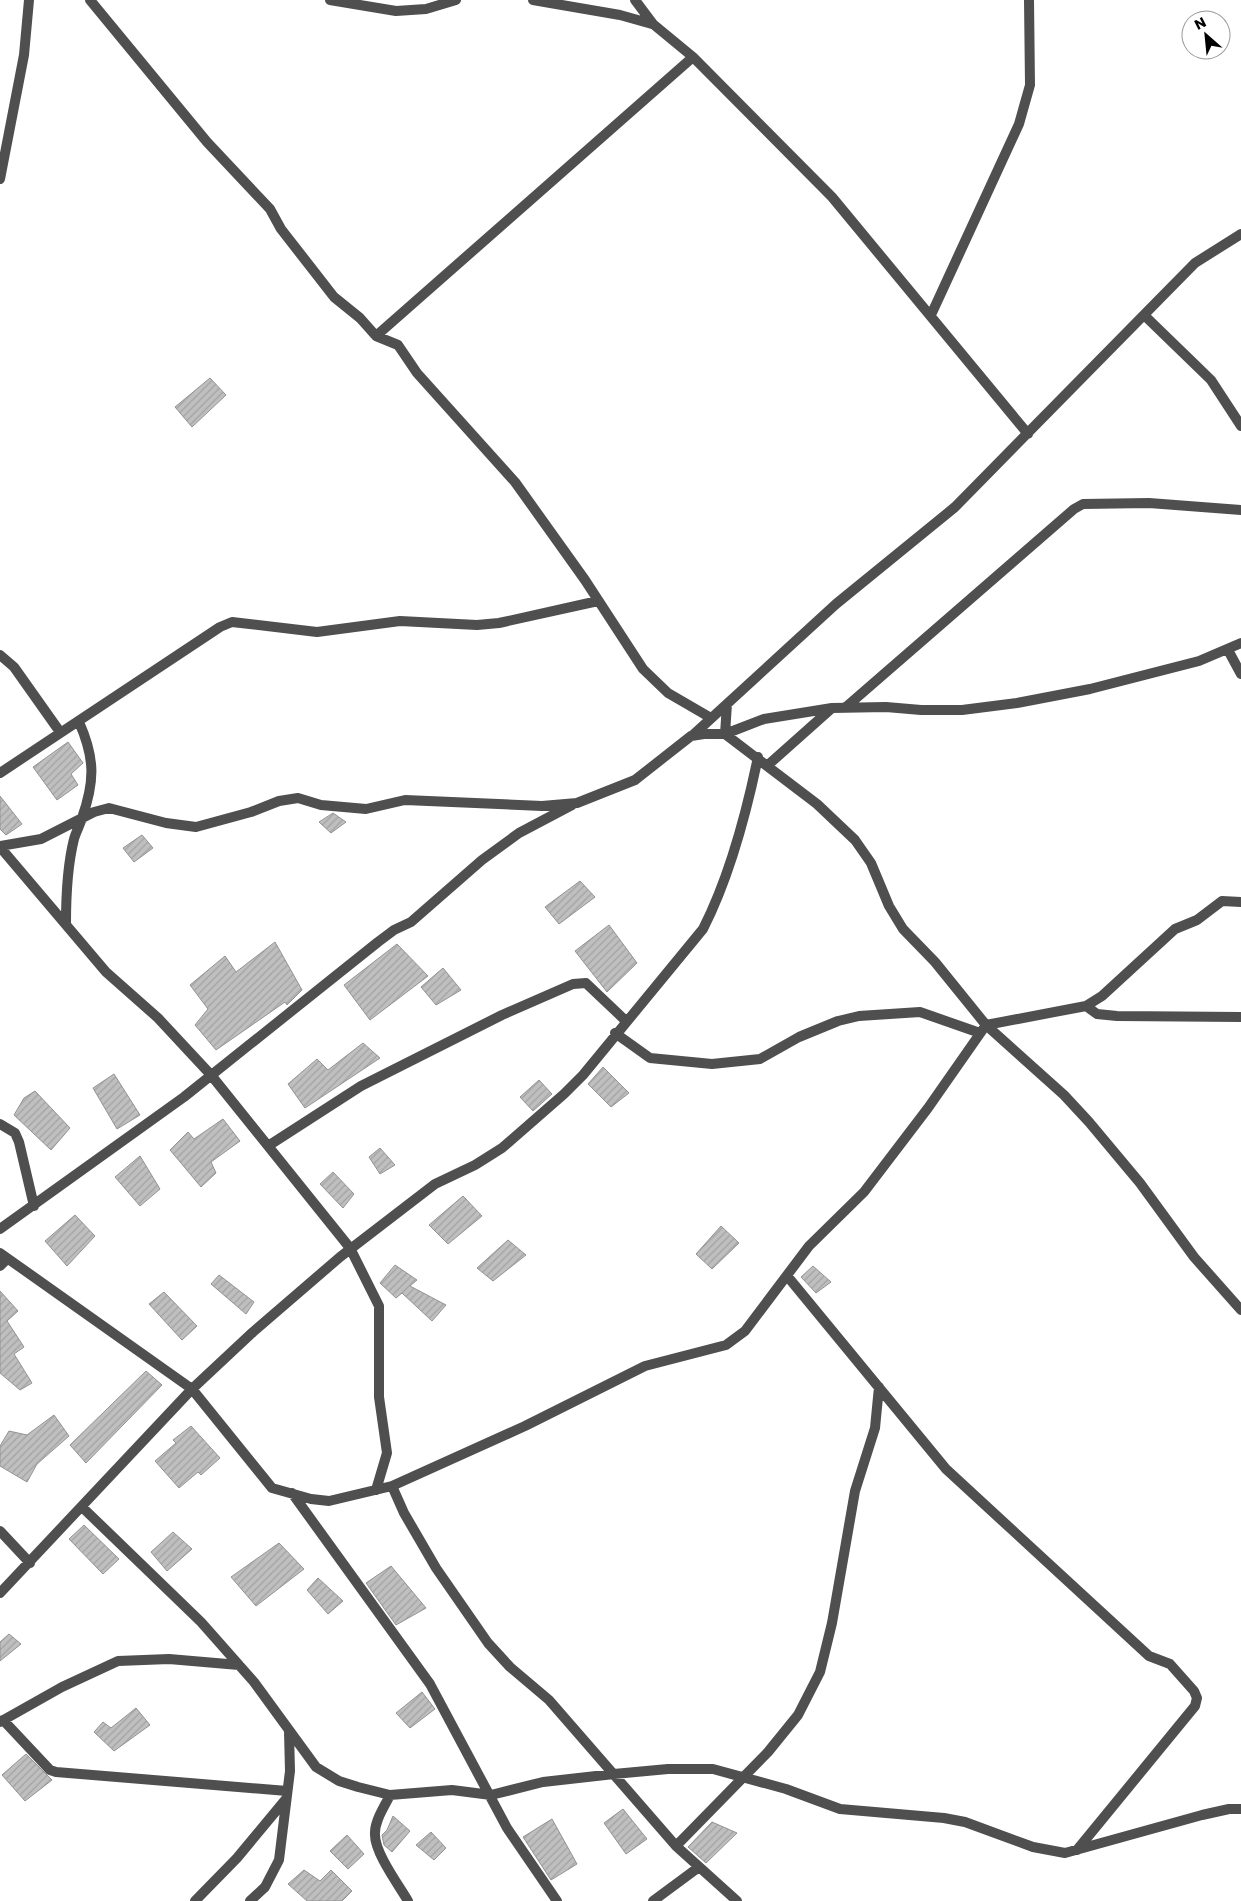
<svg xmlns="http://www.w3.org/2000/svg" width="1241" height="1901" font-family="Poppins,sans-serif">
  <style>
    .building { fill: url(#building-hatch); stroke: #939393 }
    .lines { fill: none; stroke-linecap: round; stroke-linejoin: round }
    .minor { stroke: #4f4f4f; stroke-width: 10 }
  </style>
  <defs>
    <pattern id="building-hatch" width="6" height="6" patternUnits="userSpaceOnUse" patternTransform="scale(1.25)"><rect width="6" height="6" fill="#bfbfbf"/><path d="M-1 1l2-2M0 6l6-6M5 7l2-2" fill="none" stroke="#a2a2a2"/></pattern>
  </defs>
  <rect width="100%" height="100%" fill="#fff"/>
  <path class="building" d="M210 378 226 395 192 427 175 407Z
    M68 742 83 763 71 774 78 785 57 800 33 767Z
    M0 796 22 824 6 835 0 829Z
    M333 813 346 822 331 833 319 822Z
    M142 835 153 848 134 862 123 848Z
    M580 881 595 897 559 924 545 907Z
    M609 925 637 963 607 992 575 951Z
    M275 942 302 990 287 1005 285 1002 216 1050 195 1025 208 1009 190 985 225 956 236 972Z
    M397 944 428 976 370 1020 344 985Z
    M443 968 461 990 436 1005 421 987Z
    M363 1043 380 1058 305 1108 288 1084 317 1059 328 1070Z
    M603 1067 629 1093 611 1107 588 1084Z
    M114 1074 140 1115 117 1129 93 1088Z
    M539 1080 552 1094 533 1111 520 1097Z
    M35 1091 70 1128 51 1150 14 1115 24 1098Z
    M223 1119 240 1141 211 1162 216 1173 201 1187 170 1150 188 1132 194 1139Z
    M380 1148 395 1165 380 1174 369 1157Z
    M140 1156 160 1189 140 1206 115 1177Z
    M333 1172 354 1194 343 1208 320 1184Z
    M463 1196 482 1216 448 1244 429 1225Z
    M75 1215 95 1236 67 1266 45 1241Z
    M721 1226 739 1243 712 1269 696 1254Z
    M508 1240 526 1255 493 1281 477 1268Z
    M395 1265 417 1280 410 1286 446 1305 432 1321 402 1293 396 1298 380 1283Z
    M813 1266 831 1282 816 1293 801 1277Z
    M219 1275 254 1302 246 1314 211 1284Z
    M0 1291 18 1311 7 1321 24 1347 14 1354 32 1383 20 1390 0 1373Z
    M164 1292 197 1326 182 1340 149 1304Z
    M146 1371 162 1385 86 1463 70 1445Z
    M54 1415 69 1436 37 1464 27 1482 0 1466V1446L9 1431 27 1435Z
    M191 1426 220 1458 201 1475 198 1472 179 1488 155 1461 176 1443 173 1440Z
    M84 1525 119 1559 103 1574 69 1539Z
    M173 1532 192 1549 167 1571 151 1552Z
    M279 1543 304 1569 256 1606 231 1577Z
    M391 1566 426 1608 396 1625 366 1583Z
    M318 1578 343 1601 328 1614 307 1590Z
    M9 1634 21 1644 0 1661V1642Z
    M422 1692 435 1709 410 1728 396 1713Z
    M136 1708 150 1725 114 1751 94 1732 103 1722 111 1728Z
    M26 1754 52 1780 25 1801 2 1775Z
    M623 1809 647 1839 626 1854 604 1823Z
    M393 1816 410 1831 392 1852 384 1845 382 1835 387 1830Z
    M552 1819 577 1864 551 1880 523 1837Z
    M712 1822 737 1833 706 1863 688 1847Z
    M431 1832 446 1848 434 1860 416 1845Z
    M347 1835 364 1854 348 1869 330 1851Z
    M304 1870 320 1881 331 1870 352 1891 342 1901H307L288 1884Z"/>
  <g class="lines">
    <path class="minor" d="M90 0 207 142 270 209 281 229 334 297 360 318 376 336 398 345 417 373 515 482 585 580 643 669 668 693 711 718
      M330 0 396 11 426 9 456 0
      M533 0 620 15 652 24
      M635 0 653 24 693 57 832 197 1028 434
      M0 179 24 55 29 0
      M931 315 1019 124 1030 85 1029 0
      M1144 315 1211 380 1241 426
      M376 336 693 57
      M1228 650 1241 674
      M0 655 14 667 60 732
      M727 704 725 734 817 804 855 840 871 863 889 906 903 929 935 962 986 1025 1064 1095 1089 1122 1140 1183 1194 1257 1241 1310
      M846 707 1074 509 1083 504 1149 503 1241 510
      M693 735 836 604 955 507 1195 263 1241 234
      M768 765 832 708
      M0 773 220 627 232 622 317 632 400 621 477 625 499 623 598 601
      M0 846 41 839 94 812 109 808 166 823 196 827 251 812 279 801 298 798 321 805 366 809 405 800 542 806 577 803 635 780 691 736 704 734H725L764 719 832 708 886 707 921 710H962L1017 703 1090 689 1199 661 1241 643
      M0 847 106 972 158 1018 211 1075 350 1248 379 1306V1397L387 1453 376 1490
      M66 923C66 894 67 867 74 839 76 832 80 825 82 818 95 781 95 758 79 722
      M1086 1006 1097 1014 1117 1016 1241 1017
      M615 1033 650 1058 712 1064 760 1059 799 1037 838 1021 859 1016 920 1012 980 1033
      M0 1124 15 1133 19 1142 34 1206
      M268 1146 361 1086 502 1015 573 984 586 983 626 1021
      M0 1229 184 1097 378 942 394 930 411 922 482 860 519 833 572 805
      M0 1253 192 1389 272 1488 311 1499 329 1501 392 1486 525 1426 645 1366 726 1345 745 1331 809 1246 864 1192 928 1108 986 1025 1086 1006 1102 996 1175 929 1197 920 1222 901 1241 902
      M0 1266 7 1259
      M788 1277 946 1469 1149 1656 1170 1664 1194 1691 1197 1698 1195 1706 1077 1850
      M392 1486 404 1513 436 1568 488 1643 510 1667 549 1700 676 1846 737 1901
      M292 1493 430 1684 507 1828 557 1901
      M82 1507 201 1622 254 1682 316 1767 339 1781 358 1787 390 1795 452 1790 491 1795 543 1782 614 1774 668 1769H713L786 1789 840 1809 944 1818 965 1822 1033 1847 1065 1853 1202 1815 1229 1809H1241
      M0 1531 30 1563
      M0 1593 192 1389 253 1332 340 1257 435 1184 475 1165 502 1148 564 1094 583 1075 703 929C730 876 746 815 758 757
      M3 1720 50 1770 56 1772 287 1791
      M0 1722 62 1687 118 1661 169 1659 239 1665
      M390 1795C385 1806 374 1821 375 1835 375 1853 398 1884 408 1901
      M676 1846 768 1752 798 1715 820 1672 832 1623 855 1491 875 1428 879 1387
      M195 1901 237 1858 286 1799
      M250 1901 265 1887 279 1860 290 1771 289 1731
      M653 1901 699 1867"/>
  </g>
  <g transform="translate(1206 35) rotate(333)"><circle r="24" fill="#ffffff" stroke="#999999"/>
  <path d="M0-4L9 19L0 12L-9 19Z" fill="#000000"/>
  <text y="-8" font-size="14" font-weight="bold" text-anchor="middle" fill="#000000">N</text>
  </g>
</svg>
